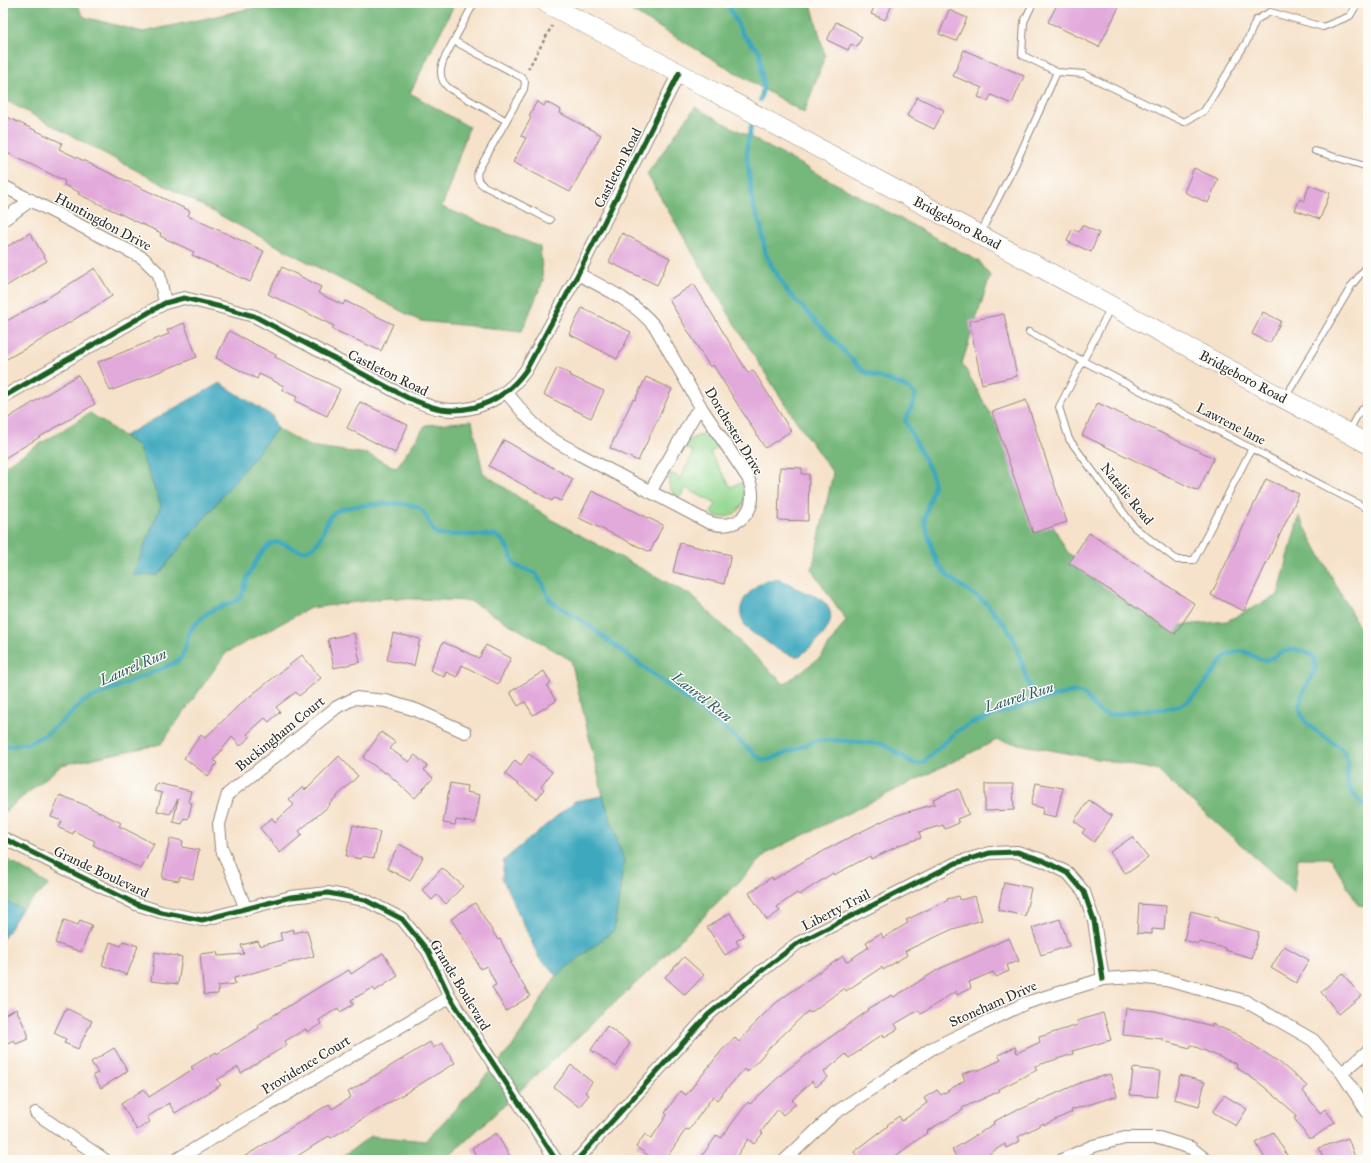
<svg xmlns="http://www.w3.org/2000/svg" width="1371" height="1163" font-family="'IM FELL Great Primer',serif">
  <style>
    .green { fill: #93d892; stroke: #5f825e }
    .forest { fill: #76b87c; stroke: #507254 }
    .water { fill: #3ea8be; stroke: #346a74 }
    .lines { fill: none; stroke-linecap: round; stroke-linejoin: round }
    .stream { stroke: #3ea8be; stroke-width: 4.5 }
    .building { fill: #e2a9db }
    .lane-casing { stroke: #90867a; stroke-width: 8 }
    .street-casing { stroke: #90867a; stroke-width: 14 }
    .primary-casing { stroke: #90867a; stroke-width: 20 }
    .path { stroke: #90867a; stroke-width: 2.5; stroke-dasharray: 3 3; stroke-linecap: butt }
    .lane { stroke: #fff; stroke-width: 6 }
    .street { stroke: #fff; stroke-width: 12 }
    .primary { stroke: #fff; stroke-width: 19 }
    .cycleway-casing { stroke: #fdfcf7; stroke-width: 8 }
    .cycleway { stroke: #1b5e20; stroke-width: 5 }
    .labels { text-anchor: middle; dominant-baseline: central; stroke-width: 3; stroke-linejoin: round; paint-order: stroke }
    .street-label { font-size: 14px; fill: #2b2b2b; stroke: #fdfcf7 }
    .water-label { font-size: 15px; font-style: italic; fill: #335d66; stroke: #fdfcf7 }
  </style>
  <rect width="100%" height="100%" fill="#fdfcf7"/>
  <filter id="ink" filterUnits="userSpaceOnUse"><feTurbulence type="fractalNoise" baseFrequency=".025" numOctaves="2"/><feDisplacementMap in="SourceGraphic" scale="8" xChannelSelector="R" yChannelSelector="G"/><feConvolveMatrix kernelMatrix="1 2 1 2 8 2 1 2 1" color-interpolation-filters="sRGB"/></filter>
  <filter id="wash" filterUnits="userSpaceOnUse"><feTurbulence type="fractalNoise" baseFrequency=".012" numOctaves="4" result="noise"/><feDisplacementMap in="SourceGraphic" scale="16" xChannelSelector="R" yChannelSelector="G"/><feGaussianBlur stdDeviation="0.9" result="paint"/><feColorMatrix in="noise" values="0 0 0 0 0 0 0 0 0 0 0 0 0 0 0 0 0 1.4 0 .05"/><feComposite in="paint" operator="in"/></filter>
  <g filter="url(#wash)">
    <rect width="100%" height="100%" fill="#f6e2ca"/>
    <path class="green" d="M703 435 707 436 719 446 710 453 731 487 740 483H742C743 488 745 494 744 499 742 514 722 523 711 513L716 504 685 488 681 496 678 497C669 492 667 481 670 473L681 478 693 452 685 448 684 446C689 439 694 436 703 435Z"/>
    <path class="forest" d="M3 3H76L84 17 143 32 253 8 256 3H455L410 93 469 127 442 207 540 247 543 281 522 331 420 321 283 249 3 99Z
      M618 3H811L825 56 804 113Z
      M695 107 980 262 990 276 962 363 1068 553 1174 626 1227 621 1278 595 1299 516 1368 644V906L1358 905 1331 858H1298L1294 892 1157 770 997 740 769 852 648 972 445 1160H338L371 1136 426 1141 512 1047 556 976 614 930 624 861 603 796 571 660 470 601 388 598 310 608 226 653 161 744 62 765 3 813V646L5 639 3 638V467L90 413 138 446 161 505 133 574 158 575 277 429 309 446 367 454 396 468 426 425 472 421 483 473 554 521 692 596 784 684 821 657 846 620 812 570 833 473C763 378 706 275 647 174Z
      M3 857 49 885 22 909 3 900Z"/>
    <path class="water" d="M220 383 272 416 277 429 158 575H133L161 505 138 446 124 436Z
      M777 579C787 581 794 587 802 591 809 594 818 596 824 602 841 619 822 638 808 649 804 652 801 657 795 656 784 654 771 646 763 639 759 636 753 634 750 631 737 618 738 603 751 591 759 583 766 579 777 579Z
      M603 796 624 861 614 930 556 976 550 968 539 958 502 878 504 860 575 801Z
      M3 900 22 909 3 939Z"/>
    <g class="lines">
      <path class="stream" d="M727 3 743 35 759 51 760 54 763 89 760 100
        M752 123 747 144V158L753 205 761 227 765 252 773 268 788 292 862 370C876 379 906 382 915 395L914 402 905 421 931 472 934 485 925 517V524L933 552 939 566 949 577 986 603 1005 625 1014 639 1034 702
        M3 747 29 743 46 734 66 718 84 701 172 664C175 663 178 661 180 659 186 653 186 641 189 634 191 628 195 624 200 620 205 615 211 610 217 608 225 605 237 603 241 596 244 592 244 586 246 582 249 572 260 553 268 546 283 533 295 560 313 547 325 539 323 520 335 512 346 504 406 501 418 507 429 513 428 531 440 535H492C508 538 508 554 516 566L535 573 543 585 549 598 553 603 581 620 694 705 740 741 755 755 761 759 766 760 771 759 815 741 830 740 883 744 913 763 921 764 956 732 971 723 1027 704 1071 692C1093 692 1088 707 1102 713 1111 717 1126 713 1136 711 1150 710 1167 710 1181 705 1196 699 1215 669 1226 656 1247 643 1254 662 1267 660 1271 659 1275 656 1278 654 1290 648 1302 648 1313 656L1316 667C1312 679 1301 690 1300 703 1297 731 1338 737 1347 757 1349 762 1348 769 1347 775 1347 790 1357 799 1368 807"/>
    </g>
    <g id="blocks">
      <path class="building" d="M876 3H893L885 20 871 14Z
        M1058 3H1121L1099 47 1048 22Z
        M949 10 967 18 956 41 939 34Z
        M836 22 857 33V34L862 37 857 47 851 44 848 50 827 40Z
        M964 50 1024 76 1012 104 991 95 988 101 978 97 982 88 953 76Z
        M917 97 944 110 934 129 907 116Z
        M537 101 544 106 546 102 561 110 560 113 601 135 570 192 513 162 526 138 521 136 531 118 529 116Z
        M3 115 62 143 59 149 190 211 188 216 264 251 250 282 192 255 194 252 160 236 161 233 78 194 79 192 64 185 65 181 3 151Z
        M1194 168 1218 179 1208 203 1184 192Z
        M1309 185 1330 193 1320 219 1295 210 1300 199 1304 201Z
        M1082 225 1099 233 1091 252 1067 241 1072 229 1079 232Z
        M30 233 47 261 3 288V249Z
        M622 233 670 258 657 285 609 262Z
        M282 267 321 287 318 293 343 305 345 301 393 324 381 351 332 329 334 326 268 294Z
        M95 268 112 296 41 340 3 361V323L41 302Z
        M694 284 748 373 753 370 791 431 765 448 713 365 710 367 669 300Z
        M582 308 631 332 617 359 569 334Z
        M1263 312 1281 321 1270 343 1252 334Z
        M1004 314 1017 376 982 384 969 321Z
        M184 323 197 357 110 391 98 362 169 334 167 330Z
        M229 331 276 355 275 357 340 389 327 416 295 401 297 397 282 390 284 386 259 374 257 379 216 358Z
        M557 368 570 374 569 375 604 391 591 418 544 395Z
        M78 375 95 404 3 459V421Z
        M646 377 672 389 638 461 610 448 633 399 635 400Z
        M1026 400 1067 522 1033 533 992 412Z
        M360 402 408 425 395 453 347 428Z
        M1098 403 1214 458 1198 491 1082 435Z
        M504 440 573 479 561 501 554 498 552 501 489 466Z
        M780 467 802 468V474H809L808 521 778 520Z
        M1266 479 1299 494 1244 611 1211 595Z
        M592 491 663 525 650 552 579 518Z
        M1089 533 1195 604 1175 634 1069 563Z
        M680 543 731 555 724 584 673 572Z
        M354 633 360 662 334 668 328 639Z
        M393 633 420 639 414 666 387 660Z
        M443 642 479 658 486 645 511 658 498 684 462 665 457 677 446 672 444 677 430 670Z
        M302 655 321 678 299 696 296 692 276 707 280 712 269 722 265 718 247 734 250 737 240 746 232 737 214 760 217 763 208 776 184 758 201 735 205 738 239 705Z
        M544 671 551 683 547 686 556 701 533 715 525 702 518 706 510 692Z
        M381 732 395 742 390 749 409 762 415 755 427 766 424 770 433 778 415 798 386 772 385 773 363 758Z
        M529 754 552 772 541 787 544 789 537 799 505 774 515 760 521 765Z
        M339 756 358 776 329 804 330 805 299 831 302 835 280 853 260 828 272 818 275 822 294 805 289 799 303 787 305 790Z
        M157 783 191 791 188 802 192 803 188 819 184 818 182 824 173 822 178 799 170 814 157 811 162 793 154 791Z
        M450 783 467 786 466 792 480 795 475 823 456 820 455 825 443 823Z
        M1036 783 1063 788 1056 817 1042 814 1043 808 1031 805Z
        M985 784H1013L1014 810 985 811Z
        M959 789 969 814 957 819 959 823 945 829 943 825 919 832 921 838 902 844 871 859 870 856 834 875 833 873 799 895 797 893 777 907 780 911 767 920 749 893 772 877 773 880 809 858V859L846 839 891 817 935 804 933 799Z
        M60 795 85 805 121 823 119 826 154 844 141 869 93 845 95 841 74 831 73 834 59 828 62 821 51 817Z
        M1089 800 1112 816 1094 842 1082 833 1085 829 1074 821Z
        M353 825 380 832 374 858 362 856 361 859 346 856Z
        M1132 837 1148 858 1126 874 1110 852Z
        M170 838 183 841 182 847 199 850 193 879 180 876 179 881 162 878Z
        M399 844 423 857 410 881 388 869V865Z
        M442 868 463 886 446 904 437 895 432 900 422 890Z
        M1004 882 1031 888 1025 916 998 910Z
        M959 896 960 900 975 896 982 920 953 929 905 951 907 955 883 970 882 967 846 991 844 988 810 1013 808 1011 766 1051H767L747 1072 744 1069 717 1100 713 1096 689 1130 686 1129 665 1160H655L636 1147 645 1134 651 1139 667 1115 665 1113 680 1091 686 1095 723 1049 735 1038 739 1042 758 1020 776 1003 806 981 843 956 846 962 869 947 866 942 881 933 883 938 908 923 906 920 948 900 947 899Z
        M475 903 498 940 500 939 512 963H510L530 996 506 1011 492 987 496 985 487 966 480 969 471 950 451 919Z
        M1139 904 1166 906 1164 930 1152 929V934L1137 933Z
        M1191 911 1218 918 1217 920 1259 932 1252 958 1225 950V948L1199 942 1198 944 1184 940Z
        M730 913 744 936 736 941 739 946 725 955 707 927Z
        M1060 919 1069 946 1041 955 1032 928Z
        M64 920 78 925 80 920 92 925 81 952 55 943Z
        M293 929 294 933 307 930 314 956 234 978 235 984 218 986V994L204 995 200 954 217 952 218 956 244 954 241 945 258 941 260 946 282 940 280 933Z
        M1009 938 1019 961 1007 965 1009 971 996 977 993 972 969 982 971 988 957 995 956 991 921 1014 919 1010 895 1024 898 1029 884 1037 883 1034 849 1058 846 1054 824 1072 828 1077 816 1087 812 1081 792 1100 796 1104 783 1115 778 1109 761 1132 763 1133 754 1144 748 1139 734 1160H699L717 1135 721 1138 748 1102 750 1104 783 1073 822 1043 869 1010 868 1009 892 995 894 997 939 969Z
        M123 941 138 946 127 975 102 965 110 942 121 946Z
        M1284 946 1309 960 1296 983 1271 968Z
        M155 952 182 957 178 984 151 981Z
        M383 953 398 976 375 991 373 988 351 1000 353 1005 340 1012 338 1008 319 1020 321 1024 307 1032 306 1029 285 1041 287 1045 241 1073 238 1067 217 1080 221 1085 175 1113 169 1103 147 1117 150 1122 137 1130 121 1104 144 1089 149 1097 193 1069 191 1067 216 1052 217 1054 259 1028 258 1025 324 984 349 970 351 974Z
        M684 957 704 975 685 995 665 977Z
        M1342 973 1361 996 1339 1014 1321 992Z
        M66 1008 92 1021 78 1049 64 1043 66 1039 54 1033Z
        M1126 1008 1155 1011 1212 1026V1024L1236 1034 1279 1062 1307 1086 1303 1091 1320 1113 1325 1109 1335 1122 1313 1138H1308L1294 1118 1298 1116 1262 1085 1236 1067 1237 1064 1191 1045 1190 1048 1163 1041V1039L1123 1035Z
        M16 1009 28 1034V1039L16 1044 14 1040 3 1045V1015Z
        M1103 1013 1111 1040 1072 1051 1073 1054 1035 1066 1037 1070 999 1089 1000 1091 962 1108 963 1110 927 1131 928 1132 890 1160H859L854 1152 888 1126 887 1125 899 1116 902 1121 927 1103 924 1098 937 1090 941 1095 965 1080 962 1074 976 1069 977 1071 1001 1060 998 1055 1015 1047 1017 1053 1040 1042 1039 1037 1078 1025 1077 1021Z
        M607 1026 630 1043 616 1067 591 1050Z
        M430 1042 433 1048 442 1043 455 1063 331 1138 329 1136 291 1160H239L329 1104 332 1109 351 1097 348 1092Z
        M114 1048 128 1071 101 1088 93 1075 98 1073 91 1062Z
        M571 1065 592 1082 585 1092 589 1095 579 1107 554 1087Z
        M1133 1068 1160 1071 1157 1097 1130 1095Z
        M1110 1074 1117 1096 1071 1110 1072 1112 1044 1125V1123L1018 1137 1020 1141 1006 1148 1005 1144 979 1160H958L952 1150 994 1124 993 1122 1018 1109 1019 1110 1082 1082Z
        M1180 1075 1205 1082 1199 1106 1174 1099Z
        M1224 1095 1247 1109 1236 1126 1213 1112Z
        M1273 1132 1290 1160H1266L1256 1143Z
        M496 1133 512 1160H479L472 1148Z
        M1348 1138 1356 1160H1324L1319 1148Z"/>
    </g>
  </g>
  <g filter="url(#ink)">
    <use href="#blocks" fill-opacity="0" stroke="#90867a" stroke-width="1"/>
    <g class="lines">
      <g class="lane-casing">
        <path id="lane" d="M474 3 444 59C439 71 439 81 450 89L505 120
          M1033 3 1024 22 1022 55 1057 72
          M454 41 523 78 525 82 524 89 478 171C476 177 478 182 484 186L550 220
          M1315 151 1368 167
          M980 234 1015 165 1057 72 1084 74 1184 122 1204 111 1247 41 1256 20 1270 12 1323 27 1350 16 1358 3
          M1111 307 1059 407 1069 439 1135 528 1177 560H1194L1252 448
          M1029 332 1083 361 1368 509
          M1285 398 1352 285 1368 265
          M1348 432 1358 414 1368 403"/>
      </g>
      <g class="street-casing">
        <path id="street" d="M3 186 143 258 159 274 165 303
          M3 220 31 200
          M506 392C519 407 531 424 548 436 556 442 566 447 575 452L706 521C738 535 762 508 748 478L702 409 656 328C635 302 607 289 578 274
          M3 397 165 303 184 298 217 306 254 316 408 398C419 402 429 407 441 409 476 414 506 398 526 370L578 274 679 73
          M650 492 695 414 702 409
          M3 838 136 904 161 912 202 920 291 897 328 893 365 900 402 919 428 951 450 997 556 1160
          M246 909 221 847 219 824 228 794 337 707 355 698 386 701 416 710 465 732
          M1342 1073 1368 1051
          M36 1113 105 1160
          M176 1160 450 997
          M577 1160 708 1015 755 976 798 943 956 863 990 853 1017 852 1042 860 1068 873 1084 892 1094 921 1103 979
          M785 1160 835 1113 931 1049 1026 1003 1103 979 1135 977 1166 980 1245 1001 1313 1040 1342 1073 1368 1113
          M1062 1160 1093 1146 1125 1138H1159L1191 1148 1206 1160"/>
      </g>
      <g class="primary-casing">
        <path id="primary" d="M546 3 679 73 1368 444"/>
      </g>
      <path class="path" d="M528 69 552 26"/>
      <use href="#lane" class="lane"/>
      <use href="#street" class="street"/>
      <use href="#primary" class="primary"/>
      <g class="cycleway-casing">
        <path id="cycleway" d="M3 397 165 303 184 298 217 306 254 316 408 398C419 402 429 407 441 409 476 414 506 398 526 370L578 274 679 73
          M3 838 136 904 161 912 202 920 291 897 328 893 365 900 402 919 428 951 450 997 556 1160
          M577 1160 708 1015 755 976 798 943 956 863 990 853 1017 852 1042 860 1068 873 1084 892 1094 921 1103 979"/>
      </g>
      <use href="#cycleway" class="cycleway"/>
    </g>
  </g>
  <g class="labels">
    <g class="street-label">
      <text transform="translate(618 168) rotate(-63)">Castleton Road</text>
      <text transform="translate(103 222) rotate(28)">Huntingdon Drive</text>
      <text transform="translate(957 223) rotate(28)">Bridgeboro Road</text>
      <text transform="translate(388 373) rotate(26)">Castleton Road</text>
      <text transform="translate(1243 377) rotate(28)">Bridgeboro Road</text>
      <text transform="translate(1231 424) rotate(27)">Lawrene lane</text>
      <text transform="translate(734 431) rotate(59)">Dorchester Drive</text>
      <text transform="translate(1127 494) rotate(51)">Natalie Road</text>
      <text transform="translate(280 734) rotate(-39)">Buckingham Court</text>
      <text transform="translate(101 872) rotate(25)">Grande Boulevard</text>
      <text transform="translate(836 910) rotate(-27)">Liberty Trail</text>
      <text transform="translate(460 985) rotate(59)">Grande Boulevard</text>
      <text transform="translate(993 1004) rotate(-24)">Stoneham Drive</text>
      <text transform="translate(306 1065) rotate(-31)">Providence Court</text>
    </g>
    <g class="water-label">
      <text transform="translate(133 667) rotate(-23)">Laurel Run</text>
      <text transform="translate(702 697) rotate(38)">Laurel Run</text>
      <text transform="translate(1019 697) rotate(-17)">Laurel Run</text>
    </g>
  </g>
  <rect width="1371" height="1163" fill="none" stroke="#fdfcf7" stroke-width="16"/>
</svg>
